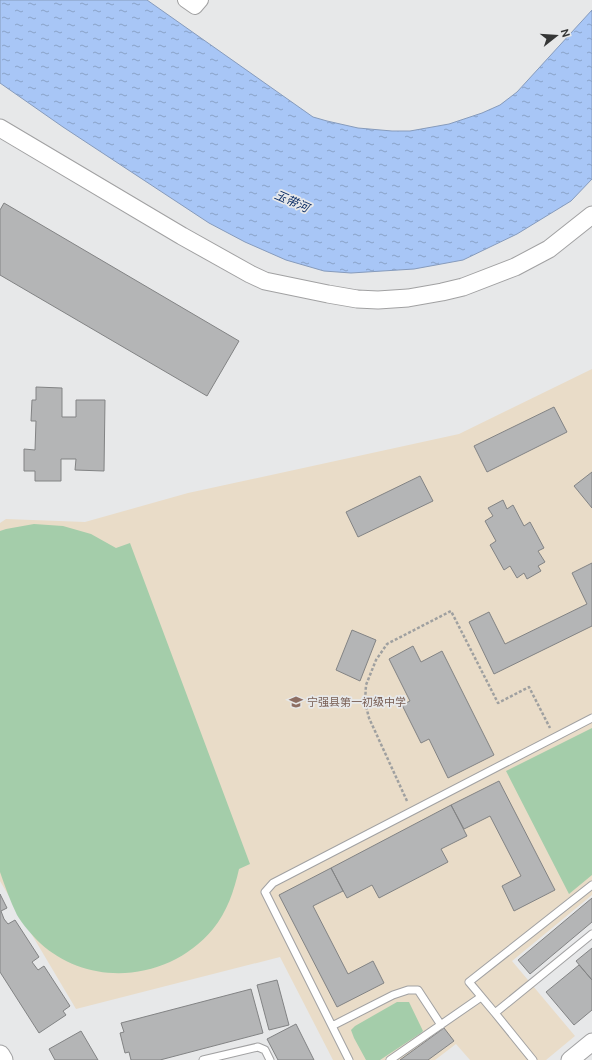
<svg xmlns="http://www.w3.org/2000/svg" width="592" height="1060" font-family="Ubuntu,'Noto Sans SC',sans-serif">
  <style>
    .education { fill: #e9dcc8 }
    .green { fill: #a4cdaa }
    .water { fill: url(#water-ripples); stroke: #869bbc }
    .building { fill: #b4b5b6; stroke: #828384 }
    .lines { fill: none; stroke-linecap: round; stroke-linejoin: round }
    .service-casing { stroke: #a1a1a2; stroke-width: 9 }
    .minor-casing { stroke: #a1a1a2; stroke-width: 16 }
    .tertiary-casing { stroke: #a1a1a2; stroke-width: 19 }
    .secondary-casing { stroke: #a1a1a2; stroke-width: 21 }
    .path { stroke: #9fa0a0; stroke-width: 2.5; stroke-dasharray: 3 2; stroke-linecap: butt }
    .service { stroke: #fff; stroke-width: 7 }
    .minor { stroke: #fff; stroke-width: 14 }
    .tertiary { stroke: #fff; stroke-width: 17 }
    .secondary { stroke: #fff; stroke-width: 19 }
    .labels { text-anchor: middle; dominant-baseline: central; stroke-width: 3.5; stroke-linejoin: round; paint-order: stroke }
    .education-label { font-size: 11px; fill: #785e54; stroke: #e7e8e9; text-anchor: start }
    .water-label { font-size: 12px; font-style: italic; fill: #0e2f67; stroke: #e7e8e9 }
  </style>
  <defs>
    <pattern id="water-ripples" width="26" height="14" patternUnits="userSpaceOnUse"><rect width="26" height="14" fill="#a8c6f6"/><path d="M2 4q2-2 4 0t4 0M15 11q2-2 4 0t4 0" fill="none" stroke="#8aa2c8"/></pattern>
  </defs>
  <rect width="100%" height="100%" fill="#e7e8e9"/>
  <path class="education" d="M592 369V895L512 961 575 1036 546 1060H470L456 1044 435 1060H333L280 957 76 1009 0 881V523L6 519 85 522 188 493 459 434Z"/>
  <path class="green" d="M34 524 63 526 91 534 116 548 130 543 250 864 239 869C234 891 227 912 213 929 170 981 90 989 40 943 32 935 23 925 17 915 10 901 5 886 0 872V531L6 529Z
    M592 728V875L569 894 506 771Z
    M397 1002H409L423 1031 421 1033 380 1060H366L354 1038 351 1030 355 1026Z"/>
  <path class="water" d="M0 0H147L313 117 327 121 358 128 392 131H410L449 124 482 113 500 105 517 92 592 10V179L571 201 517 234 463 260 414 269 351 273 324 271 286 260 245 242 209 223 63 127 0 83Z"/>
  <path class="building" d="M4 203 239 341 207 396 0 275V210Z
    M36 387 62 388V417H76V400H105L104 471 75 470 76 459H61V481H35V471H24V449L35 450 36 421H31L32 400H36Z
    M554 407 567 432 487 472 474 446Z
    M592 472V508L574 486Z
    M420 476 433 501 358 537 346 512Z
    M503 500 507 509 513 505 524 526 530 522 544 548 538 551 545 562 538 566 541 571 527 579 524 573 517 578 510 566 504 570 490 545 496 541 485 521 493 516 488 508Z
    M592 563V626L494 674 469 622 489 612 505 644 587 604 572 573Z
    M352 630 376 640 360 681 336 670Z
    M413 646 421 662 442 651 494 755 448 778 429 739 421 743 402 705 410 701 389 659Z
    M499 781 555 890 514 911 502 886 521 876 490 816 464 829 451 805Z
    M451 805 467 836 441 849 448 862 379 898 372 885 347 898 331 868Z
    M331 868 343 891 313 906 348 974 373 961 384 983 337 1007 279 895Z
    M0 894 7 908 1 911 4 919 8 924 15 920 39 957 32 962 38 970 44 966 70 1006 63 1011 66 1015 39 1033 0 972Z
    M592 898V922L530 974 518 960Z
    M592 948V980L576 961Z
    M579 965 592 980V1010L574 1025 546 992Z
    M277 980 289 1025 269 1030 257 985Z
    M251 989 263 1033 160 1060H131L129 1052 125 1053 120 1033 124 1032 121 1023Z
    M296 1024 314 1060H278L267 1039Z
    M444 1028 454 1041 428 1060H400Z
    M81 1031 98 1060H55L49 1049Z"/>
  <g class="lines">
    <g class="service-casing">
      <path id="service" d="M495 1013 592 934
        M332 1026 393 995 408 990H418L441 1025
        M203 1060 258 1047 265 1050 270 1060
        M349 1060 265 892 273 883 592 718
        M390 1060 481 997
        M533 1060 495 1013 469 982 592 885"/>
    </g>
    <g class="minor-casing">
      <path id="minor" d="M185 0 195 7 201 0"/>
    </g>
    <g class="tertiary-casing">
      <path id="tertiary" d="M0 128 182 236 250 274 265 281 328 294 357 299 378 300 408 298 442 292 463 287 515 267 549 249 592 215
        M570 1060 592 1042"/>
    </g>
    <g class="secondary-casing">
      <path id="secondary" d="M0 1055 3 1060"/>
    </g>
    <path class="path" d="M407 801 369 718 365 702 366 685 376 660 387 644 451 611 498 703 529 687 550 728"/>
    <use href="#service" class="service"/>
    <use href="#minor" class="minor"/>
    <use href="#tertiary" class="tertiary"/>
    <use href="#secondary" class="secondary"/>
  </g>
  <defs>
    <g id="school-bare" transform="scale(1.08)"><path d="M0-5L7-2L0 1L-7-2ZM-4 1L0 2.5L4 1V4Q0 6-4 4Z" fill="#8d6e63" stroke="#e7e8e9" stroke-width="2.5" paint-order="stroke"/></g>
  </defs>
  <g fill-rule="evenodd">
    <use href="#school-bare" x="296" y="702"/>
  </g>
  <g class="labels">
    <g class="education-label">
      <text x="307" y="702">宁强县第一初级中学</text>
    </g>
    <g class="water-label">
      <text transform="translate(292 201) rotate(24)">玉带河</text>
    </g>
  </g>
  <g transform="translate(556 36) rotate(73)" stroke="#e7e8e9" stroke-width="3" paint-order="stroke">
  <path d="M0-3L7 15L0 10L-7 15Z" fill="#353636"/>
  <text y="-6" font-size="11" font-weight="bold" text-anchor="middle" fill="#353636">N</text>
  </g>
</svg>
